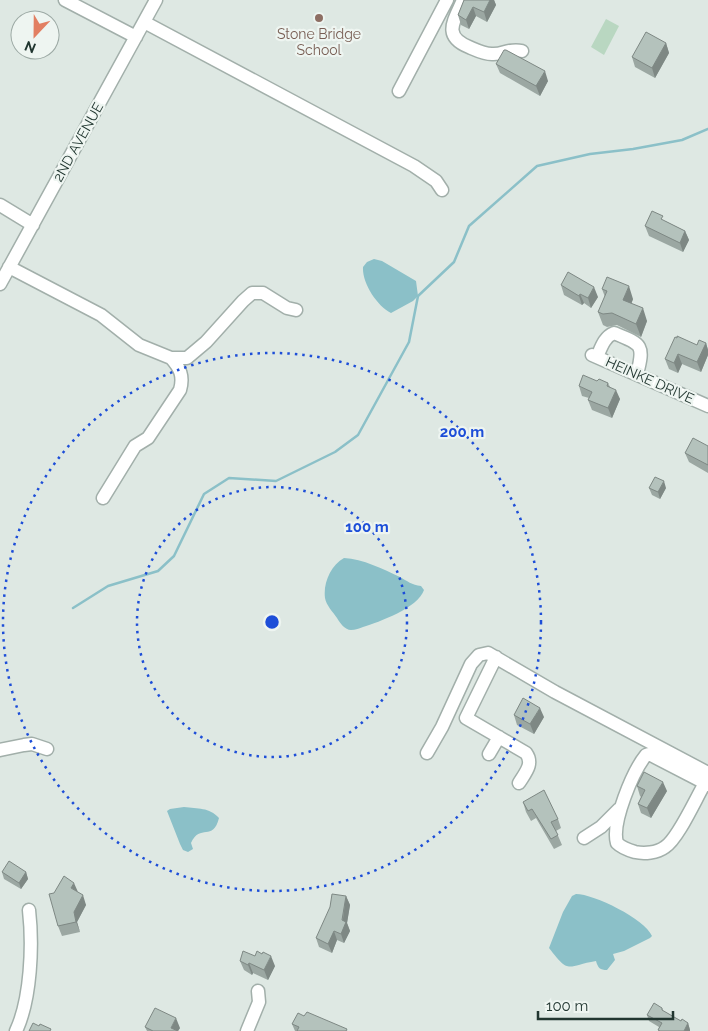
<svg xmlns="http://www.w3.org/2000/svg" width="708" height="1031" font-family="Raleway,sans-serif">
  <style>
    .green { fill: #b9d7c1 }
    .water { fill: #8bc0c8 }
    .lines { fill: none; stroke-linecap: round; stroke-linejoin: round }
    .stream { stroke: #8bc0c8; stroke-width: 2.5 }
    .minor-casing { stroke: #a2afaa; stroke-width: 15 }
    .minor { stroke: #fff; stroke-width: 12 }
    .wall { fill: #9ba7a2 }
    .shaded-wall { fill: #7e8884 }
    .building { fill: #b4c2bc; stroke: #7e8884 }
    .ring { fill: none; stroke: #1d4ed8; stroke-width: 2.5; stroke-dasharray: 2.5 5 }
    .education-dot { fill: #8d6e63; stroke: #eef5f1; stroke-width: 2 }
    .labels { text-anchor: middle; dominant-baseline: central; stroke-width: 4.5; stroke-linejoin: round; paint-order: stroke }
    .education-label { font-size: 14px; fill: #785e54; stroke: #eef5f1 }
    .street-label { font-size: 14px; fill: #213630; stroke: #eef5f1 }
    .centre { fill: #1d4ed8; stroke: #eef5f1; stroke-width: 2.5 }
    .ring-label { font-size: 15px; text-anchor: middle; font-weight: bold; fill: #1d4ed8; stroke: #eef5f1; stroke-width: 4.5; stroke-linejoin: round; paint-order: stroke }
  </style>
  <rect width="100%" height="100%" fill="#dee8e3"/>
  <path class="green" d="M606 19 619 26 604 55 591 47Z"/>
  <path class="water" d="M374 259 382 261 416 281 418 296 413 301 391 313C377 306 362 283 363 267L367 262Z
    M344 558C363 559 383 569 400 577 407 581 412 585 421 586L424 590C418 608 379 622 363 627 360 628 355 630 351 630 345 630 340 623 337 618 333 612 326 605 325 598 323 583 331 565 344 558Z
    M184 807C198 809 209 807 219 818 213 842 200 823 191 843L193 849 188 852 183 850 180 844 167 811 170 809Z
    M576 894C594 894 645 919 652 936L650 938 624 951 613 954 615 960 607 970C600 970 598 968 596 961 566 966 570 975 549 948L563 912 572 896Z"/>
  <g class="lines">
    <path class="stream" d="M73 608 108 586 158 571 174 556 204 494 229 478 276 481 335 452 358 435 409 342 418 296 454 262 469 226 537 166 590 154 633 149 682 140 708 129"/>
    <g class="minor-casing">
      <path id="minor" d="M65 0 136 37
        M463 0C454 21 442 36 469 47 476 50 484 54 492 54 503 55 508 48 522 51
        M144 22 414 166 436 181 442 190
        M399 91 447 0
        M0 205 33 225
        M9 267 101 315 139 345 171 358H187L206 342 243 301 252 293H263L287 308 296 310
        M0 284 156 0
        M592 355 708 406
        M597 357C601 348 604 337 614 333 641 344 645 344 637 374
        M103 498 135 446 148 438 180 390C184 376 180 368 171 358
        M496 657 466 718 526 753C534 764 525 773 519 783
        M0 750 24 745 32 744 47 749
        M427 753 442 727 471 664 479 655 488 653 555 692 708 773
        M489 754 499 737
        M705 783C696 798 678 839 665 847 657 853 644 854 635 852 628 850 622 848 617 843 611 823 633 771 646 755L649 754 705 783 708 785
        M584 838 601 827 619 809
        M16 1031C31 999 33 945 29 910
        M247 1031 259 1002 258 991"/>
    </g>
    <use href="#minor" class="minor"/>
  </g>
  <path class="wall" d="M464 0H494L496 5 487 22 476 16 469 29 461 25 458 15Z
    M666 43 669 53 655 78 635 67 632 57Z
    M496 64 548 81 540 96 500 73Z
    M665 221 685 231 689 240 683 252 649 236 645 226Z
    M561 285 598 297 591 308 584 303 582 305 564 295Z
    M602 289 633 299 631 304 647 321 641 337 617 325 607 327 603 325 598 312 605 297Z
    M706 343 708 350V355L701 372 682 364 678 373 669 369 665 359 697 345Z
    M597 381 608 383 610 387 620 399 612 418 592 410 588 400 589 398 582 396 579 386Z
    M708 446V473L689 462 685 453Z
    M649 488H666L660 499 652 495Z
    M514 715 544 717 534 734 517 725Z
    M637 786 667 791 651 818 641 813 638 804 641 797 640 796Z
    M523 802 558 819 561 828 556 831 562 845 554 849 536 818 531 821 526 812Z
    M2 872H26L28 879 21 889 4 879Z
    M78 892 86 905 77 922 80 932 62 936 58 926Z
    M346 896 350 905 347 923 350 931 344 943 337 940 332 953 319 947 316 938Z
    M240 961 275 966 268 980 253 973 252 975 244 970Z
    M662 1008 663 1011 681 1021 688 1023 690 1030V1031H659L658 1030 659 1027 649 1021 647 1015Z
    M304 1016 348 1031H295L292 1024Z
    M145 1027 180 1028 178 1031H147Z"/>
  <path class="shaded-wall" d="M490 0H494L496 5 487 22 484 12Z
    M473 7 476 16 469 29 466 20Z
    M666 43 669 53 655 78 652 68Z
    M545 71 548 81 540 96 536 86Z
    M685 231 689 240 683 252 680 243Z
    M629 286 633 299 628 313 623 300Z
    M594 287 598 297 591 308 588 298Z
    M580 294 584 303 582 305 579 296Z
    M643 308 647 321 641 337 636 324Z
    M706 343 708 350V355L701 372 697 362Z
    M678 354 682 364 678 373 674 363Z
    M616 390 620 399 612 418 608 408Z
    M664 481 666 488 660 499 658 492Z
    M540 708 544 717 534 734 530 724Z
    M663 782 667 791 651 818 647 808Z
    M26 872 28 879 21 889 19 883Z
    M74 883 78 892 71 888Z
    M83 895 86 905 77 922 80 932 76 922 74 912Z
    M346 896 350 905 347 923 350 931 344 943 341 934Z
    M334 931 337 940 332 953 328 944Z
    M271 956 275 966 268 980 264 970Z
    M249 963 253 973 252 975 248 965Z
    M176 1018 180 1028 178 1031 171 1028Z
    M688 1023 690 1030V1031H684Z"/>
  <path class="building" d="M464 0H490L484 12 473 7 466 20 458 15Z
    M646 32 666 43 652 68 632 57Z
    M504 50H506L545 71 536 86 496 64Z
    M652 211 663 216 661 219 685 231 680 243 645 226Z
    M568 272 594 287 588 298 580 294 579 296 561 285Z
    M607 277 629 286 623 300 643 308 636 324 612 313 603 314 598 312 607 291 602 289Z
    M677 336 697 345 699 340 706 343 697 362 678 354 674 363 665 359 675 337 677 338Z
    M583 375 597 381 599 379 608 383 607 386 616 390 608 408 588 400 592 392 579 386Z
    M693 438 708 446V465L685 453Z
    M655 477 664 481 658 492 649 488Z
    M523 698 540 708 530 724 514 715Z
    M644 772 663 782 647 808 638 804 645 790 637 786Z
    M544 790 558 819 551 822 558 835 551 839 532 809 528 811 523 802Z
    M9 861 26 872 19 883 2 872Z
    M64 876 74 883 71 888 83 895 74 912 76 922 58 926 49 894 54 893Z
    M332 894 346 896 342 920 346 922 341 934 334 931 328 944 316 938 330 907Z
    M243 951 255 956 257 951 262 954 263 952 271 956 264 970 249 963 248 965 240 961Z
    M654 1003 662 1008V1010L681 1021 682 1019 688 1023 684 1031H660L658 1030 662 1023 647 1015Z
    M155 1008 176 1018 171 1028 178 1031H153L145 1027Z
    M307 1012 347 1029 346 1031H297L299 1027 292 1024 298 1013 304 1016Z
    M33 1023 39 1026 40 1024 51 1029 50 1031H29Z"/>
  <g class="ring">
    <circle cx="272" cy="622" r="135"/>
    <circle cx="272" cy="622" r="269"/>
  </g>
  <circle class="education-dot" cx="319" cy="18" r="5"/>
  <g class="labels">
    <g class="education-label">
      <text x="319" y="34">Stone Bridge<tspan x="319" dy="16">School</tspan></text>
    </g>
    <g class="street-label">
      <text transform="translate(78 142) rotate(-61)">2ND AVENUE</text>
      <text transform="translate(650 380) rotate(24)">HEINKE DRIVE</text>
    </g>
  </g>
  <circle cx="272" cy="622" r="8" class="centre"/>
  <g class="ring-label">
    <text x="462" y="437">200 m</text>
    <text x="367" y="532">100 m</text>
  </g>
  <g transform="translate(35 35) rotate(202)"><circle r="24" fill="#eef5f1" stroke="#9ca9a4"/>
  <path d="M0-4L9 19L0 12L-9 19Z" fill="#e27f62"/>
  <text y="-8" font-size="14" font-weight="bold" text-anchor="middle" fill="#213630">N</text>
  </g>
  <path d="M538 1011v8h135v-8" fill="none" stroke="#213630" stroke-width="2.5"/>
  <text x="546" y="1011" font-size="15" fill="#213630" stroke="#eef5f1" stroke-width="4" paint-order="stroke">100 m</text>
</svg>
